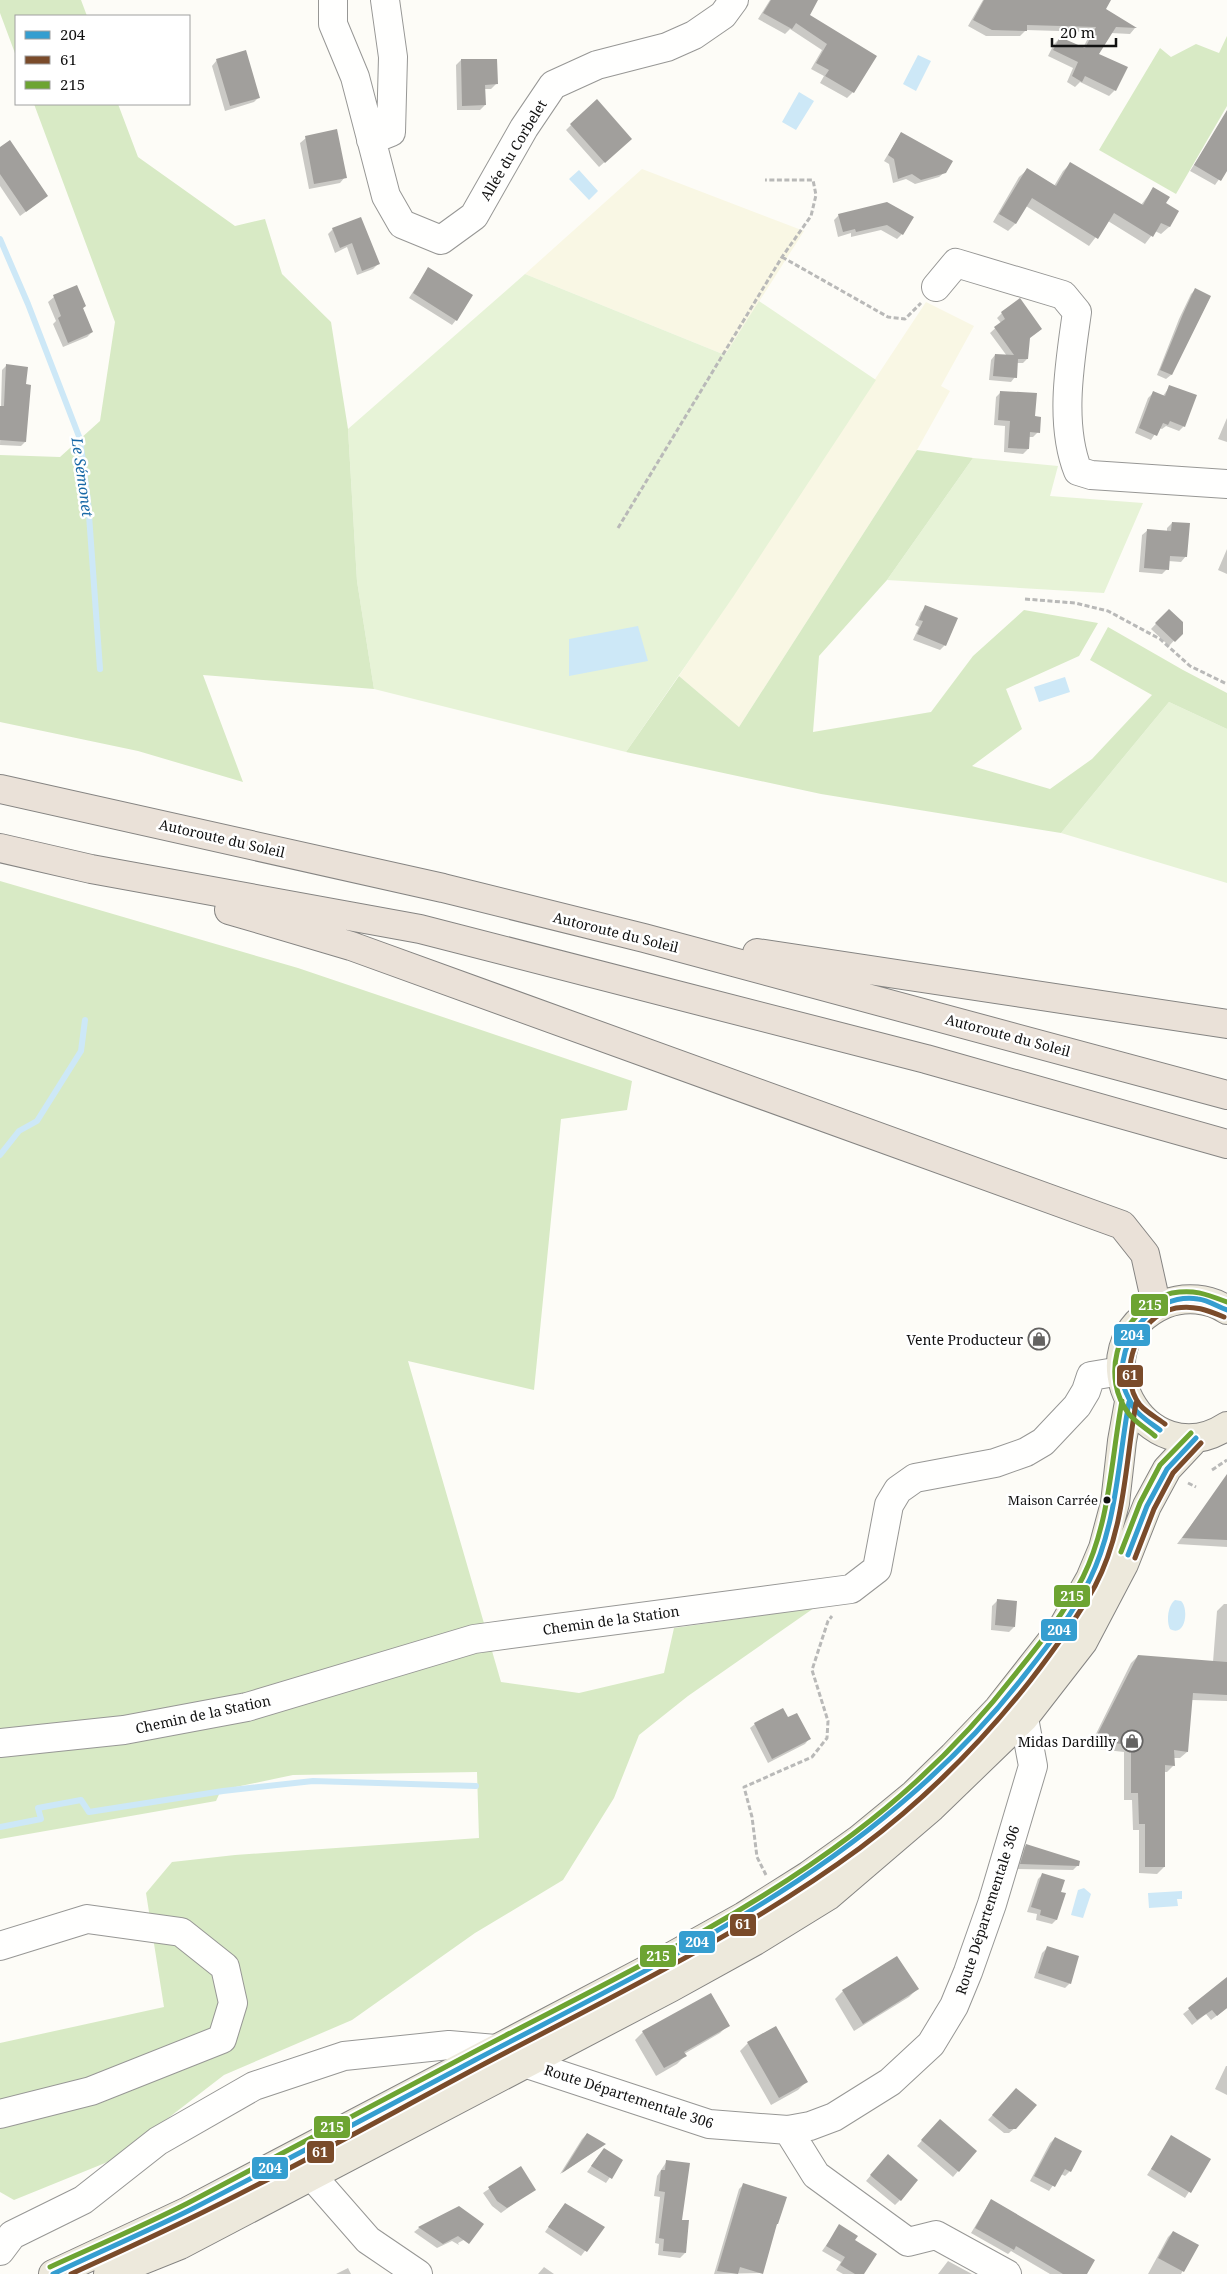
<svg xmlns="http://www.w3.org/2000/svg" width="1227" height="2274" font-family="'Noto Serif',serif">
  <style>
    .farmland { fill: #f9f7e4 }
    .green { fill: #e7f3d7 }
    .forest { fill: #d8eac5 }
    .water { fill: #cde8f7 }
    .shadow { fill: #0003 }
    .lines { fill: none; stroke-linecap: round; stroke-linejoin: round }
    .stream { stroke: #cde8f7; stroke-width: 6 }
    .building { fill: #a19f9c }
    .minor-casing { stroke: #979795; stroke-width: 30 }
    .major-casing { stroke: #858482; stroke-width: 30 }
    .highway-casing { stroke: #858482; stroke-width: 30 }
    .path { stroke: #b9b9b8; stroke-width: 3; stroke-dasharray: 5 2.5; stroke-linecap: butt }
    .minor { stroke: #fffffe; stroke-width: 28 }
    .major { stroke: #ede9dc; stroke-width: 28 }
    .highway { stroke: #eae1d8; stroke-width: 28 }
    .bus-1-casing { stroke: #fff; stroke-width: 9 }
    .bus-2-casing { stroke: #fff; stroke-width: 9 }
    .bus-3-casing { stroke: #fff; stroke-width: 9 }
    .bus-1 { stroke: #359ed0; stroke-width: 5 }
    .bus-2 { stroke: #7a4b2a; stroke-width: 5 }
    .bus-3 { stroke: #6da432; stroke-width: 5 }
    .bus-dot { fill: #111; stroke: #fff; stroke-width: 2 }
    .labels { text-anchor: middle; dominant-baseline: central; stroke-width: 5; stroke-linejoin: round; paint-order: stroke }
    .bus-label { font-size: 13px; fill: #111; stroke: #fff; text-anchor: end }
    .street-label { font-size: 14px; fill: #111; stroke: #fff }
    .poi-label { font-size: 14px; fill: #111; stroke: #fff; text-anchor: end }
    .water-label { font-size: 15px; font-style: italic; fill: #1768a6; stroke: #fff }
    .line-badge { stroke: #fff; stroke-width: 2 }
    .badge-label { font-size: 14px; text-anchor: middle; font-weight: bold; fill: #fff }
  </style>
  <rect width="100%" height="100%" fill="#fdfcf7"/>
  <path class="farmland" d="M642 169 804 231 725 355 525 274Z
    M926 302 974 326 941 386 950 391 917 450 739 727 679 676Z"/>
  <path class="green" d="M525 274 725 355 759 301 876 380 733 597 626 752 374 689 357 581 348 429Z
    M973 458 1058 466 1050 496 1143 503 1104 593 887 580Z
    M1169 702 1227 729V883L1061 833Z"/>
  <path class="forest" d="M0 0H81L87 16H16V56L0 13Z
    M1227 36V106L1176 194 1099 150 1160 48 1171 57 1196 44 1219 53Z
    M34 104H118L138 157 235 226 265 219 282 274 331 322 348 429 357 581 374 689 203 675 243 782 138 751 0 722V455L60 457 100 421 115 322Z
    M917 450 973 458 887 580 819 656 813 732 931 712 973 656 1024 610 1098 623 1079 656 1006 689 1022 729 972 766 1050 789 1092 759 1152 695 1090 660 1108 627 1183 670 1227 693V729L1169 702 1061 833 821 794 626 752 679 676 739 727Z
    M0 881 298 968 632 1081 627 1110 561 1119 534 1390 408 1361 501 1682 579 1693 664 1673 674 1628 814 1608 688 1696 639 1735 614 1798 563 1880 475 1933 352 2020 224 2075 115 2159 14 2200 0 2192V2043L164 2007 146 1893 172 1862 235 1855 479 1838 477 1772 293 1775 221 1790 216 1801 0 1839Z"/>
  <path class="water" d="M918 55 931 61 916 91 903 84Z
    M799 92 814 101 796 130 782 122Z
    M579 170 598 191 589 200 569 179Z
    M638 626 648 661 569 676V639Z
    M1065 677 1070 692 1039 702 1034 687Z
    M1175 1600 1181 1601C1189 1608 1186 1638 1170 1629 1166 1621 1168 1605 1175 1600Z
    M1084 1888 1091 1894 1083 1918 1071 1915 1078 1890Z
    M1182 1891V1899H1177L1178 1906 1149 1908 1148 1893Z"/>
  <path class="shadow" d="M770 0H805L808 16 875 56 853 92 847 98 820 83 824 76 811 69 822 50 790 29 785 34 758 19Z
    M983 0H1110L1105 9 1135 28 1130 34 1111 33 1097 55 1115 90 1109 96 1080 82 1075 87 1067 82 1073 68 1048 56 1054 44 1060 38 1083 48 1091 32 1026 30 1020 36H986L968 26Z
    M217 60 259 97 254 102 225 111 212 66Z
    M461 60 496 84 491 89H484L485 105 480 110H457L456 65Z
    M1220 124 1227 129V168L1215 185 1190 171Z
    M571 125 625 144 599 167 566 130Z
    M901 133 945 172 939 177 915 184 906 179 893 183 889 164 884 161Z
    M306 138 345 177 340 183 309 189 300 143Z
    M0 148 47 196 20 216 0 186Z
    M1070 164 1141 205 1154 188 1164 204 1178 211 1169 227 1161 234 1155 231 1145 244 1108 221 1089 246 1026 206 1015 224 1008 231 993 222 1019 177 1027 170 1054 186 1063 171Z
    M887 203 902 234 897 239 881 230 851 237V233L838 237 834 220 839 215Z
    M360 219 378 264 373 269 357 275 347 247 335 253 328 234 333 229Z
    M428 269 456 320 452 325 409 298Z
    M77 287 85 306 82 309 92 332 87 337 63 347 53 324 56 321 48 302 54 297Z
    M1195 290 1210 297 1171 375 1166 379 1157 375 1179 319 1191 294Z
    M1002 313 1029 339 1027 359 1023 363H1017L1015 377 1011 382 989 380 991 360 995 355 1007 356 990 333 1001 323 997 318Z
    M6 366 25 442 21 446 0 445 2 370Z
    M1170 386 1184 426 1179 431 1166 426 1162 429 1159 428 1151 440 1135 433 1148 398 1153 393 1163 396Z
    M1001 392 1033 417 1038 432 1033 437H1029L1028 449 1023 454 1004 452 1005 426 994 425 996 397Z
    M1227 418V442L1218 439Z
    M1172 523 1186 556 1181 562 1168 561 1167 569 1162 574 1139 572 1142 535 1148 530 1167 532V528Z
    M1227 549V574L1218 570Z
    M926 607 945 645 940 650 913 640 919 627 915 625 921 612Z
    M1169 610 1181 633 1169 646 1151 629Z
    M1216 1492 1227 1493V1547L1177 1544Z
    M997 1601 1014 1627 1009 1632 991 1630 992 1606Z
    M1224 1604H1227V1701L1191 1700 1187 1752 1180 1758H1173L1174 1765 1167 1772H1164V1867L1157 1874 1139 1873V1830H1133L1132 1800H1124V1752L1089 1748 1131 1663 1138 1656 1213 1662 1217 1611Z
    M788 1719 809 1739 805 1744 768 1763 750 1728 755 1724Z
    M1027 1845 1078 1865 1073 1870 1016 1869 1021 1850Z
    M1043 1874 1060 1893 1064 1894 1056 1920 1052 1924 1036 1920 1037 1914 1027 1912 1038 1879Z
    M1047 1948 1070 1983 1065 1988 1034 1978 1042 1953Z
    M1227 1979V2008L1211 2020 1206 2014 1192 2025 1183 2014Z
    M917 1989 909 1997 854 2031 835 1999 843 1991Z
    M728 2025 720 2033 684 2054 685 2056 677 2064 656 2076 635 2040 643 2032Z
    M748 2043 806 2082 798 2090 771 2105 740 2051Z
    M1226 2066H1227V2095L1215 2089Z
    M1011 2095 1015 2128 1009 2133H1004L988 2120Z
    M935 2126 975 2151 953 2177 917 2146Z
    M587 2134 604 2145 560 2174 582 2139Z
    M1172 2137 1209 2160 1185 2198 1147 2175Z
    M1055 2138 1070 2171 1065 2176 1061 2174 1049 2191 1030 2181 1050 2143Z
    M599 2155 621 2161 606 2183 587 2172Z
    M667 2161 681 2221 685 2253 680 2258 658 2255 659 2244 655 2243 660 2197 654 2196 657 2176Z
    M883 2161 900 2200 895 2205 866 2181Z
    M520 2168 534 2189 501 2213 492 2206 483 2193Z
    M744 2184 777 2224 775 2226 762 2273 714 2274 739 2189Z
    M991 2200 1086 2274H1050L1011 2251 1008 2254 971 2233Z
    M458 2208 475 2234 458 2243 459 2245 452 2241 437 2248 414 2232 419 2228Z
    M561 2209 603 2227 581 2256 545 2232Z
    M840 2226 853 2241 863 2274H843L836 2270 841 2262 822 2251Z
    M1173 2232 1197 2245 1181 2274H1148L1168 2237Z
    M948 2261 972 2274H938Z
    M544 2267 554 2274H538Z
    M348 2268 351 2274H336Z"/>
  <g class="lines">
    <path class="stream" d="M0 239 28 304 80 439 88 501 100 669
      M0 1155 19 1131 37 1121 81 1051 85 1020
      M0 1827 41 1819 38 1808 81 1800 89 1812 223 1791 313 1781 476 1786"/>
  </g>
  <path class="building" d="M771 0H818L810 15 877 56 854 93 825 76 829 70 816 63 827 44 796 23 792 29 763 13Z
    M984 0H1111L1106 9 1137 28 1116 27 1099 54 1128 67 1116 91 1085 76 1082 82 1072 76 1078 62 1053 50 1060 37 1085 48 1096 27 1027 25V31L992 30 973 20Z
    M246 50 260 98 230 106 216 59Z
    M461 59H497L498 84 485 85 486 105 462 106Z
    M597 99 632 139 605 163 570 124Z
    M1227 110V171L1221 181 1194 165Z
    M337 129 347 178 314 184 305 136Z
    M901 132 953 161 946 173 921 180 912 174 898 179 894 159 888 155Z
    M10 140 48 196 26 212 0 174V147Z
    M1070 162 1143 205 1153 187 1170 197 1166 203 1179 211 1170 227 1161 223 1153 237 1114 213 1098 239 1032 198 1016 224 999 214 1027 168 1056 186Z
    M887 202 914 217 903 235 887 225 856 232 855 229 843 232 838 214Z
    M361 217 380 264 362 271 352 243 340 248 332 228Z
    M428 267 473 295 457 321 413 293Z
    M77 285 86 306 83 308 93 332 68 343 58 318 61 316 53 295Z
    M1195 288 1211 296 1172 375 1160 370 1183 314Z
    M1020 298 1042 329 1030 338 1028 359H1018L1017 378 993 376 995 354 1014 355 994 327 1005 319 1001 312Z
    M6 364 28 367 26 384 31 385 26 442 0 440V406H4Z
    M1169 385 1197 395 1185 427 1170 421 1168 425 1163 423 1157 436 1139 428 1153 391 1165 396Z
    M1000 391 1037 393 1035 416 1041 417 1040 433 1030 432 1029 449 1008 448 1010 421 998 420Z
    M1172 522 1190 523 1187 557 1170 556 1169 570 1144 568 1147 529 1171 531Z
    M925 605 958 618 946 646 917 634 923 621 919 620Z
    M1169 609 1183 622V634L1175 642 1155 623Z
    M1227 1474V1540L1182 1538Z
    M997 1599 1017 1601 1015 1627 995 1625Z
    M1138 1655 1227 1662V1695L1193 1693 1188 1752 1174 1750 1175 1766 1165 1765V1867H1145V1824H1139L1138 1793H1131V1745L1094 1741Z
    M783 1708 788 1717 797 1713 811 1739 772 1759 754 1723Z
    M1026 1844 1080 1861 1079 1866 1020 1864Z
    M1042 1873 1065 1880 1061 1892 1066 1893 1057 1920 1040 1915 1041 1910 1031 1907Z
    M1047 1946 1079 1956 1071 1984 1038 1973Z
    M897 1956 919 1989 863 2024 842 1990Z
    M1227 1977V2008L1217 2016 1212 2010 1197 2020 1188 2008Z
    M711 1993 730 2026 684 2052 687 2056 664 2068 642 2031Z
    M776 2026 808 2082 779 2098 747 2042Z
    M1016 2088 1037 2105 1016 2129H1009L992 2115Z
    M940 2119 977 2151 959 2172 921 2140Z
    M587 2133 606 2144 562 2173Z
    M1171 2135 1211 2159 1191 2193 1151 2169Z
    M1055 2137 1082 2151 1071 2172 1065 2169 1055 2187 1034 2176Z
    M604 2148 623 2160 612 2179 591 2166Z
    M888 2154 918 2180 901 2201 870 2175Z
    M666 2160 690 2163 682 2220H689L686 2253 663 2251 664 2239 659 2238 665 2192 659 2191 661 2170H665Z
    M521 2166 536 2190 507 2208 497 2201 488 2187Z
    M743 2183 787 2197 778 2224H777L763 2274 740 2267 738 2274 717 2271Z
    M991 2199 1095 2260 1087 2274H1063L1016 2246 1014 2250 975 2228Z
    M565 2203 605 2227 587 2252 548 2227Z
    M459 2206 484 2224 469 2244 458 2236 443 2244 418 2227Z
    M839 2224 858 2236 855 2240 877 2254 864 2274H855L840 2265 845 2257 826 2246Z
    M1173 2231 1199 2245 1184 2272 1158 2258Z"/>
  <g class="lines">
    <g class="minor-casing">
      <path id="minor" d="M333 0V24L355 77 386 196 402 224 441 240 474 216 524 128 553 85 597 65 667 47 694 35 723 15 734 0
        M371 140 391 132 393 57 385 0
        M936 287 956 263 1063 295 1077 312C1070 362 1059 423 1078 471L1091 475 1227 484
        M0 1743 124 1730 247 1707 474 1639 851 1589 877 1569 889 1505 898 1490 915 1478 995 1463 1026 1452 1043 1442 1077 1406 1086 1391 1091 1376 1121 1371
        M0 1946 87 1919 181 1932 225 1967 233 2003 222 2039 91 2091 0 2114
        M524 2063 709 2124 788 2130 810 2126 834 2117 890 2082 931 2044 954 2006 968 1972 992 1904 1033 1766 1024 1718
        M788 2130 816 2175 908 2242 936 2235 1007 2274
        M312 2176 368 2240 418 2274
        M0 2251 12 2235 83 2200 158 2141 254 2086 344 2056 449 2045 496 2049"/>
    </g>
    <g class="major-casing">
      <path id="major" d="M1227 1310C1209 1298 1185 1296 1165 1304 1070 1346 1146 1479 1227 1426
        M53 2274 188 2211 656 1965 744 1916 809 1875 858 1840 914 1794 953 1756 998 1709 1064 1625 1090 1579 1103 1548 1115 1503 1122 1441 1129 1402
        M108 2274 180 2245 670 1988 755 1941 828 1896 932 1807 1024 1718 1083 1642 1124 1564 1147 1506 1167 1469 1196 1438"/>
    </g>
    <g class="highway-casing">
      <path id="highway" d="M0 789 443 888 644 938 1227 1095
        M0 848 91 869 420 929 926 1059 1227 1144
        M229 910 351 946 1122 1225 1145 1254 1153 1290 1154 1309
        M757 953 1227 1024"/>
    </g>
    <path class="path" d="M782 257 888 317 905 319 921 303
      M618 528 782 257 811 216 816 195 813 180H765
      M1025 599 1075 603 1108 611 1160 639 1190 666 1227 684
      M1212 1470 1227 1460
      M1188 1483 1196 1487
      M766 1875 757 1857 752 1817 744 1787 812 1757 827 1738 828 1721 812 1670 828 1621 832 1616"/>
    <use href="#minor" class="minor"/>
    <use href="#major" class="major"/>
    <use href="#highway" class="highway"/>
    <g class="bus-1-casing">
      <path id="bus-1" d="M1160 1430C1152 1424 1139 1416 1134 1408 1130 1401 1124 1391 1123 1383 1116 1341 1152 1292 1198 1299 1208 1300 1218 1307 1227 1310
        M1128 1555 1147 1506 1167 1469 1196 1438
        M53 2274C99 2252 146 2232 192 2209 287 2160 381 2110 475 2060 675 1955 877 1863 1020 1681 1046 1648 1072 1616 1090 1579 1117 1523 1118 1462 1129 1402"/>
    </g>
    <g class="bus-2-casing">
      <path id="bus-2" d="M1165 1424C1157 1418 1146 1412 1140 1405 1116 1374 1137 1315 1176 1308 1194 1305 1207 1310 1224 1317
        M1135 1558 1154 1509 1173 1473 1201 1443
        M71 2274C110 2256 150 2238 189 2219 289 2171 386 2116 484 2064 611 1997 743 1934 860 1848 923 1801 981 1743 1030 1681 1054 1650 1076 1620 1095 1586 1125 1529 1125 1465 1136 1403"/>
    </g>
    <g class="bus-3-casing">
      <path id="bus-3" d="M1155 1436C1147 1429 1135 1422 1129 1414 1101 1378 1117 1323 1154 1302 1160 1299 1166 1294 1172 1293 1194 1289 1206 1294 1227 1302
        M1121 1552 1140 1503 1160 1465 1191 1433
        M50 2267C96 2246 143 2226 188 2203 282 2154 376 2104 470 2054 599 1986 736 1923 853 1834 914 1788 970 1733 1017 1672 1042 1641 1065 1612 1083 1577 1110 1522 1111 1460 1122 1401"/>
    </g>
    <use href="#bus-1" class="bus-1"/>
    <use href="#bus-2" class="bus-2"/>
    <use href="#bus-3" class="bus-3"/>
  </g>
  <defs>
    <g id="shop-ring" transform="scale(1.125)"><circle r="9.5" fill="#fff" stroke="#646362" stroke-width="1.5"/><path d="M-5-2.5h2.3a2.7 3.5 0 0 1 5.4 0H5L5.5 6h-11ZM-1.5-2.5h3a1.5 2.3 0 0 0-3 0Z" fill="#646362"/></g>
  </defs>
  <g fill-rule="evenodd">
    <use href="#shop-ring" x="1039" y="1339"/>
    <use href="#shop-ring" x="1132" y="1741"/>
  </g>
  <circle class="bus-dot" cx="1107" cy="1500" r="4.5"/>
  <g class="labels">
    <g class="bus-label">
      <text x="1098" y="1500">Maison Carrée</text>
    </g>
    <g class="street-label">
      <text transform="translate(513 150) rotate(-59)">Allée du Corbelet</text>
      <text transform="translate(222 838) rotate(13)">Autoroute du Soleil</text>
      <text transform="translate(616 932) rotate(14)">Autoroute du Soleil</text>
      <text transform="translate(1008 1035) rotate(15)">Autoroute du Soleil</text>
      <text transform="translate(611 1620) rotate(-8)">Chemin de la Station</text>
      <text transform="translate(203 1714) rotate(-12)">Chemin de la Station</text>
      <text transform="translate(987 1910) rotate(-72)">Route Départementale 306</text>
      <text transform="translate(629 2096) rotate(18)">Route Départementale 306</text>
    </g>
    <g class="poi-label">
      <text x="1023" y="1339">Vente Producteur</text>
      <text x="1116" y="1741">Midas Dardilly</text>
    </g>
    <g class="water-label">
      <text transform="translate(83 477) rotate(82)">Le Sémonet</text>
    </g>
  </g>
  <g class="line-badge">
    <rect x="1130" y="1293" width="39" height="24" rx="5" fill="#6da432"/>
    <rect x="1113" y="1323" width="38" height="24" rx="5" fill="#359ed0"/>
    <rect x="1116" y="1364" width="28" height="24" rx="5" fill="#7a4b2a"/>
    <rect x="1053" y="1584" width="38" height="24" rx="5" fill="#6da432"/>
    <rect x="1040" y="1618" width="38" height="24" rx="5" fill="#359ed0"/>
    <rect x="729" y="1913" width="28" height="24" rx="5" fill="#7a4b2a"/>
    <rect x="678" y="1930" width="38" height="24" rx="5" fill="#359ed0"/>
    <rect x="639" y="1944" width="38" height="24" rx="5" fill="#6da432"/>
    <rect x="313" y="2115" width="38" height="24" rx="5" fill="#6da432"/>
    <rect x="306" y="2140" width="29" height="24" rx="5" fill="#7a4b2a"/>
    <rect x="251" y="2156" width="38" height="24" rx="5" fill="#359ed0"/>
  </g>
  <g class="badge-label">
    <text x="1150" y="1310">215</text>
    <text x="1132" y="1340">204</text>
    <text x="1130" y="1380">61</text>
    <text x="1072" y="1601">215</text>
    <text x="1059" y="1635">204</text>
    <text x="743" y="1929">61</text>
    <text x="697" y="1947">204</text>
    <text x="658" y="1961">215</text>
    <text x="332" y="2132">215</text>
    <text x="320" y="2157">61</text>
    <text x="270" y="2173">204</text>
  </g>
  <rect x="15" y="15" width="175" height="90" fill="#ffffff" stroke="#a0a0a0"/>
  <rect x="25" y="31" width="25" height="8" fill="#359ed0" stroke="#a0a0a0"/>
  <text x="60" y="40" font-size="15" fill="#111111">204</text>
  <rect x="25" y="56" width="25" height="8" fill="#7a4b2a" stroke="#a0a0a0"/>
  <text x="60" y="65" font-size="15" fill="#111111">61</text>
  <rect x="25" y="81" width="25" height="8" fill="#6da432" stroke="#a0a0a0"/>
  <text x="60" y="90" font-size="15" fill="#111111">215</text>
  <path d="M1052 38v8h64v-8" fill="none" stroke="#111111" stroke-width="2.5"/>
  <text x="1060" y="38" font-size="15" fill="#111111" stroke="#ffffff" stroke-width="4" paint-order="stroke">20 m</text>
</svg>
